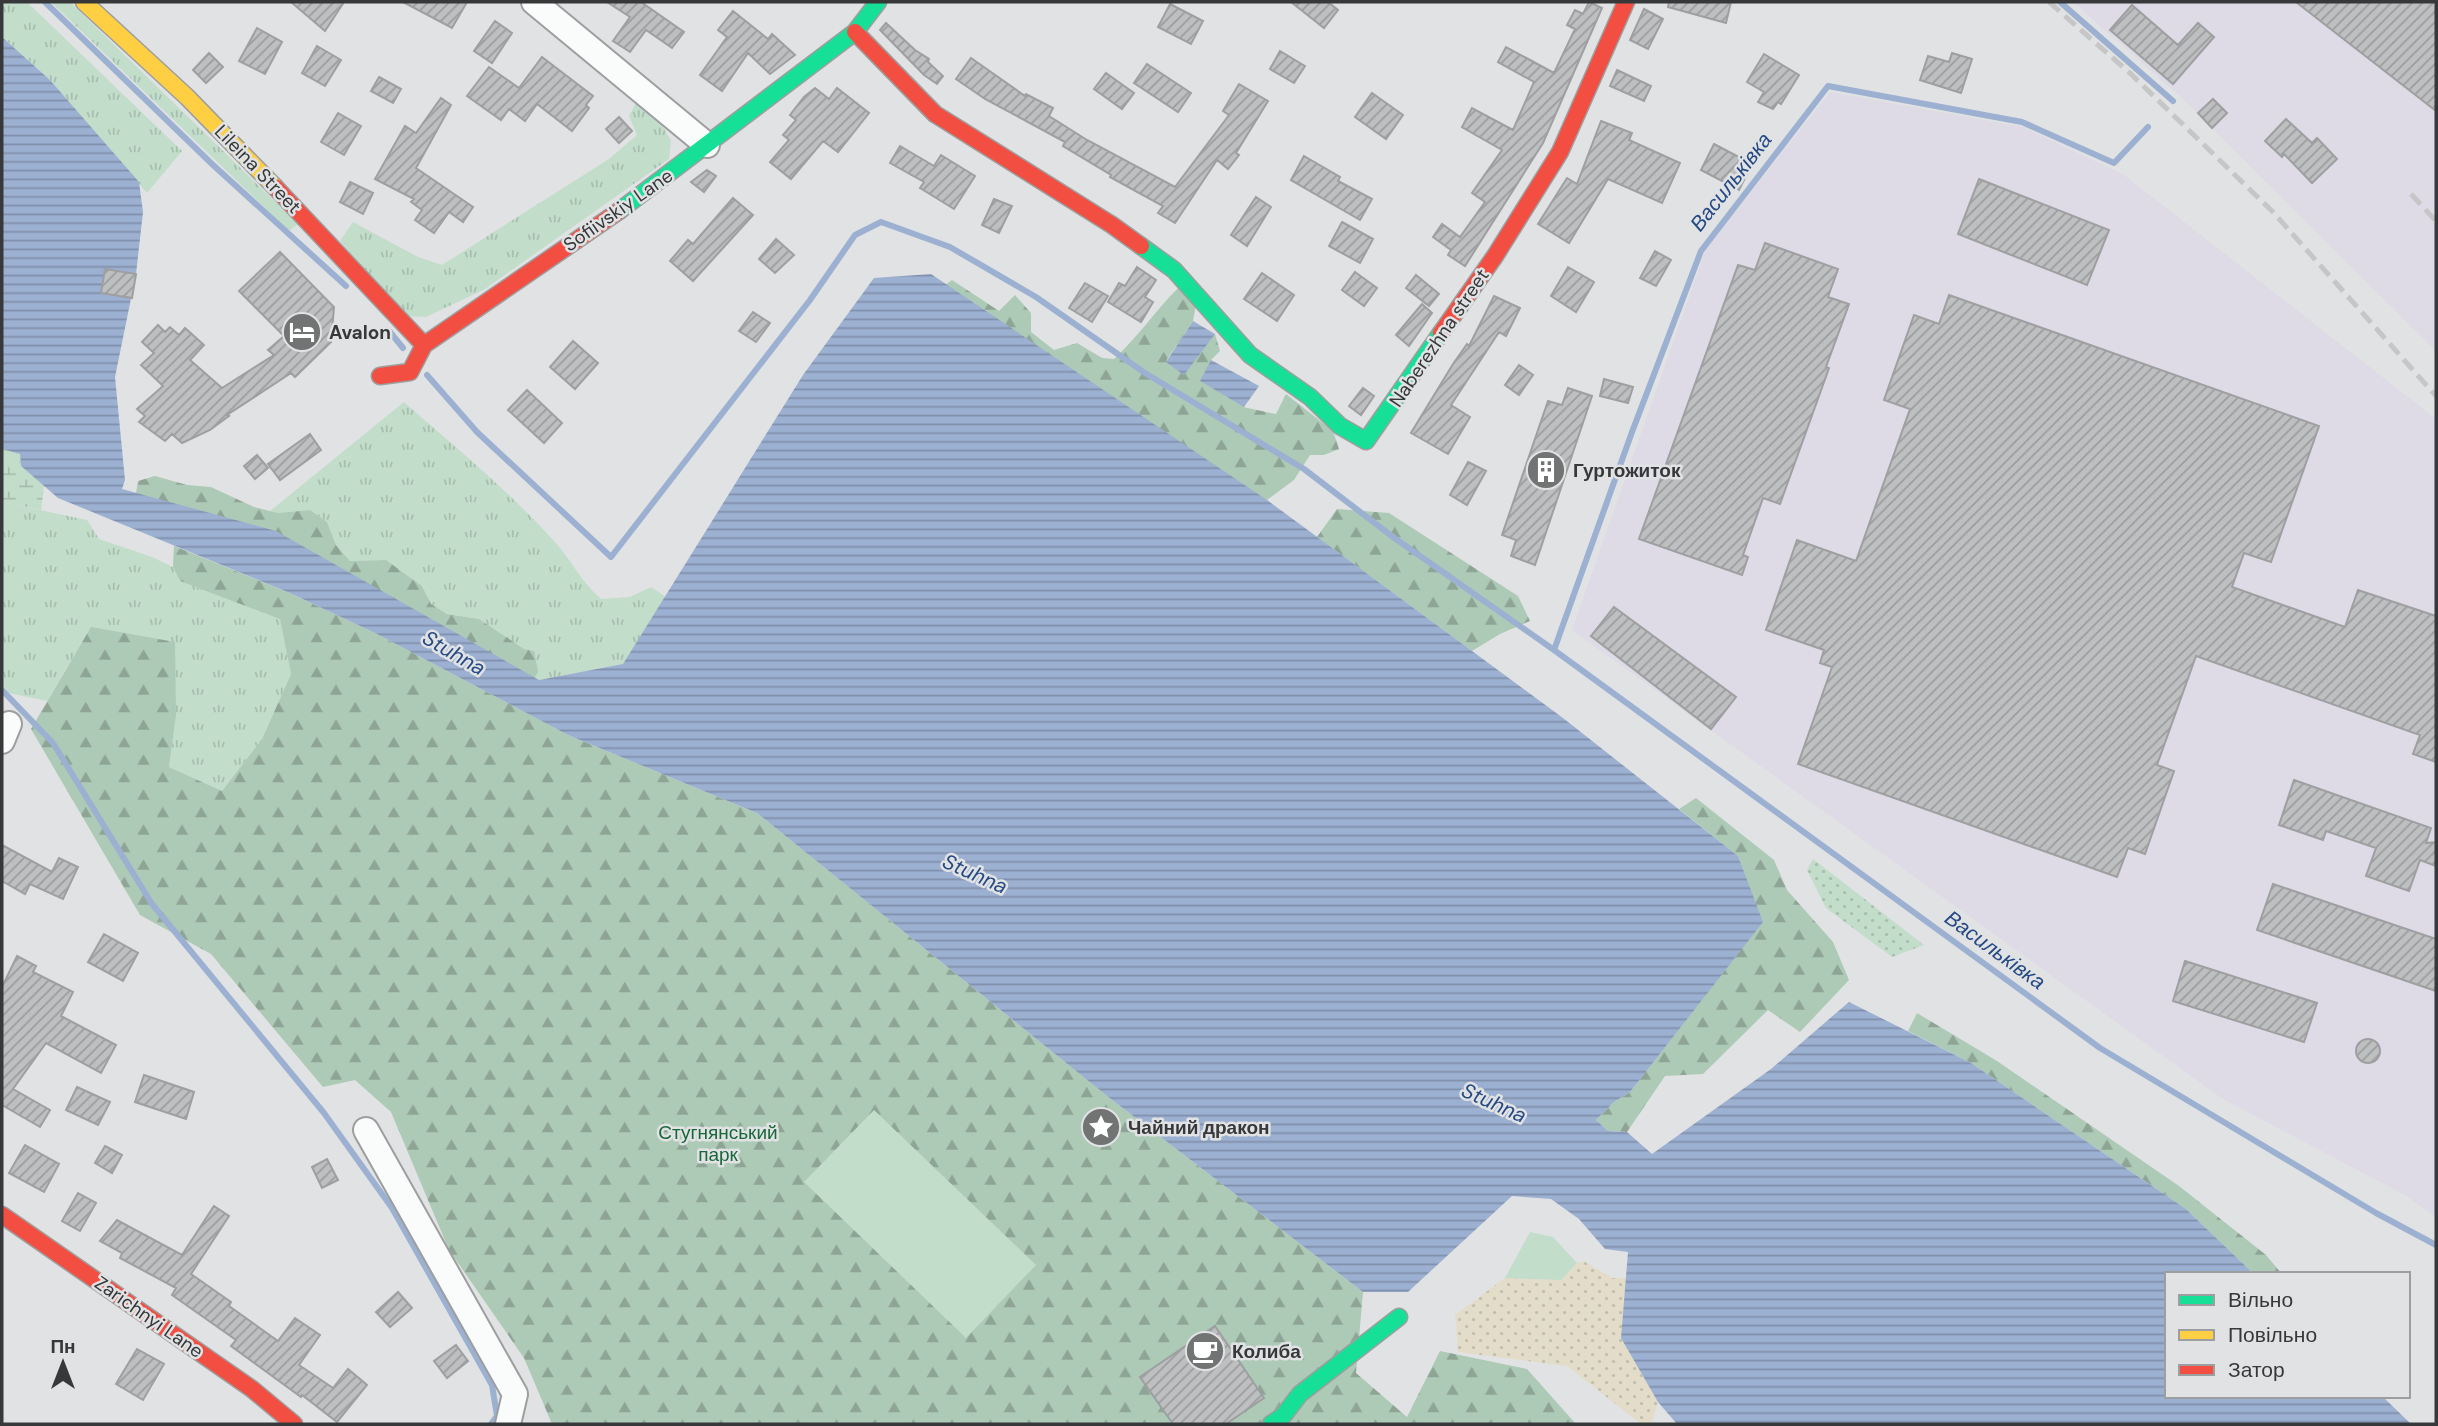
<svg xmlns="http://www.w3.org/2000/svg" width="2438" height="1426" font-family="'DM Sans',sans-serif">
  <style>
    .industrial { fill: #dedae6 }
    .grass { fill: url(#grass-tufts) }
    .forest { fill: url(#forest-firs) }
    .wetland { fill: url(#wetland-marsh) }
    .sand { fill: url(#sand-dots) }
    .park { fill: url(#park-dots) }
    .pitch { fill: #c2ddca }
    .water { fill: url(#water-rules) }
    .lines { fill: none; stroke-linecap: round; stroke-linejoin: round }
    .stream { stroke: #9cb0d1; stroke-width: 6 }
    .building { fill: url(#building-hatch); stroke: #9e9fa0; stroke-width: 2 }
    .street-casing { stroke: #9d9e9f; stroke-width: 28 }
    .fast-casing { stroke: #9d9e9f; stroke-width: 19 }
    .slow-casing { stroke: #9d9e9f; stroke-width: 19 }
    .jam-casing { stroke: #9d9e9f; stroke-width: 19 }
    .street { stroke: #fafbfb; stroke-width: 24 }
    .fast { stroke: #16e098; stroke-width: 16 }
    .slow { stroke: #ffcf43; stroke-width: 16 }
    .jam { stroke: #f24e42; stroke-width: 16 }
    .rail { stroke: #c6c6c7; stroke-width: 5; stroke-dasharray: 14 7; stroke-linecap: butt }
    .labels { text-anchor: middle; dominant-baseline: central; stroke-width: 5; stroke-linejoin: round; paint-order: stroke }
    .street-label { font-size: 19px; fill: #373839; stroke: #e0e2e4 }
    .poi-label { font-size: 19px; font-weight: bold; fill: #373839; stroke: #e0e2e4; text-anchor: start }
    .park-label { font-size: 19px; fill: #18683a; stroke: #e0e2e4 }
    .water-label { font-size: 21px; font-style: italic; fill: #264a84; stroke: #e0e2e4 }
  </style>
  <defs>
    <pattern id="grass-tufts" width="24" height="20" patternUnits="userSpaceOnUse" patternTransform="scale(1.75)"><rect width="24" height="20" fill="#c2ddca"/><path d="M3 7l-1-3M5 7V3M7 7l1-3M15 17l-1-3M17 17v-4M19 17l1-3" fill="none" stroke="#a7beae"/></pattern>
    <pattern id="forest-firs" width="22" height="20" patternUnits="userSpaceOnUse" patternTransform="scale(1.75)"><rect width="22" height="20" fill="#adcab6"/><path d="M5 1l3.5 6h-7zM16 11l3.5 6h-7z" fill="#8ea595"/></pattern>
    <pattern id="wetland-marsh" width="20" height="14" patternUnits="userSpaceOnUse" patternTransform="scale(1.75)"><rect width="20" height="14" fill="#c2ddca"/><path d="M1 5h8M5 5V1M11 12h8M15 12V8" fill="none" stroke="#a7beae"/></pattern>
    <pattern id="sand-dots" width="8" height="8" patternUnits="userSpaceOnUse" patternTransform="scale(1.75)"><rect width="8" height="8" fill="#e2dcc9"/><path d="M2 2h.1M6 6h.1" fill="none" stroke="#c2bead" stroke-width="1.8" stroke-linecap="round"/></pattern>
    <pattern id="park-dots" width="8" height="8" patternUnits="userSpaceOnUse" patternTransform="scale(1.75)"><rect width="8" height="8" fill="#c2ddca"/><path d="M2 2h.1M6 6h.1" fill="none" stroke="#a7beae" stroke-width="1.8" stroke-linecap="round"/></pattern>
    <pattern id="water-rules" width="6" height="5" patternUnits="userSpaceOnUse" patternTransform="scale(1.75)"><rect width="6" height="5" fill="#9cb0d1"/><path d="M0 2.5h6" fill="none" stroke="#8090ab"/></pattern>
    <pattern id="building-hatch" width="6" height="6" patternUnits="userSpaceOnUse" patternTransform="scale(1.75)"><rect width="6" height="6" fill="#bebfc0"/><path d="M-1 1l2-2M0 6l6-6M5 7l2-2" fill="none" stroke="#9b9c9d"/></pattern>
  </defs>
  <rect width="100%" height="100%" fill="#e1e2e3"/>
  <path class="industrial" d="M2073 2H2436V351L2182 98Z
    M1830 92 2023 127 2124 175 2436 419V1217L2405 1195 2223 1099 1572 630 1706 249Z"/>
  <path class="grass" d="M2 2H27L182 151 147 193 50 80 2 37Z
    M51 2H70L298 224 289 231Z
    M637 101 654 111 671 141 669 159 485 289 426 317 407 316 340 241 353 222 418 257 442 265 609 159 637 135 629 116Z
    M404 402C455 447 508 490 554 541 571 559 581 582 601 599L630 597 651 587 666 597 624 664 539 680 534 679V651L524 649 479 619 447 614 431 604 422 586 386 560 350 561 336 545 327 522 310 510 278 513 270 511Z
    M2 502 87 520 99 539 152 557 173 567 180 581 280 618 291 674 262 739 222 791 169 767 176 716 91 627 47 701 9 693 2 684Z"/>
  <path class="forest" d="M952 280 999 311 1015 295 1031 313V332L1054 350 1077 343 1102 358 1114 359C1138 337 1155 311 1178 288L1196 304 1193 321 1166 361 1215 334 1220 351 1211 360 1243 407 1276 414 1286 394 1333 431 1339 449 1324 455H1310L1294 480 1267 500 1141 446 930 296Z
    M155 476 187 485 211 487 254 507 278 513 310 510 327 522 336 545 350 561 386 560 422 586 431 604 447 614 479 619 524 649 534 651 538 672 529 687 136 493 138 481Z
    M1337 509 1389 513 1518 596 1530 621 1500 634 1472 651 1317 537Z
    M174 546 290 593 377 634 568 735 757 813 1107 1096 1363 1292 1356 1373 1407 1417 1440 1351 1527 1369 1576 1424H552L524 1358 449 1250 391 1112 355 1080 323 1087 211 954 140 915 31 729 91 627 175 642 176 716 169 767 222 791 262 739 291 674 280 619 180 581 173 567Z
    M1696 798 1774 860 1787 890 1833 942 1849 980 1800 1032 1768 1010 1703 1074 1665 1076 1627 1132 1608 1131 1596 1120 1614 1102 1630 1092 1762 922 1738 856 1679 809Z
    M1917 1013 1997 1061 2179 1186 2266 1255 2282 1274H2254L2186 1209 1971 1063 1908 1031Z"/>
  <path class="wetland" d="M2 449 20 454 21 466 44 486 41 510 2 502Z"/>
  <path class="sand" d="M1584 1261 1612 1278H1626L1621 1338 1658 1402 1651 1424H1641L1567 1366 1458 1352 1455 1315 1505 1278 1561 1280 1577 1263Z"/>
  <path class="park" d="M1813 859 1924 945 1892 957 1826 908 1807 870Z"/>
  <path class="pitch" d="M874 1110 1036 1265 966 1338 804 1182Z
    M1530 1232 1553 1237 1577 1263 1561 1280 1505 1278Z"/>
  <path class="water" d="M2 37 50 80 139 182 143 212 136 274 115 377 125 480 122 489 276 531 539 680 623 664 803 375 874 278 931 274 1267 500 1563 718 1738 856 1763 922 1630 1092 1614 1102 1596 1120 1608 1131 1627 1132 1652 1154 1771 1069 1849 1002 1971 1063 2186 1209 2254 1274H2167V1396H2382L2411 1424H1677L1658 1402 1621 1338 1628 1252 1605 1249 1579 1219 1551 1199 1512 1196 1408 1292H1363L1107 1096 757 813 568 735 377 634 290 593 58 498 21 466 20 454 2 449Z
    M1193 321 1215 334 1184 375 1166 362Z
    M1211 360 1259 386 1244 407 1200 381Z"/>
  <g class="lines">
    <path class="stream" d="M45 2 213 165 346 286
      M2060 2 2173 101
      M390 332 403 348
      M427 375 477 432 611 557 810 300 855 235 881 222 950 247 1036 297 1145 373 1304 469 1393 537 1554 650 2100 1048 2376 1213 2436 1245
      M1554 650 1632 432 1701 251 1828 86 2022 122 2114 163 2148 127
      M2 690 53 743 152 904 324 1113 392 1208 492 1385 497 1416 491 1424"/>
  </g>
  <path class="building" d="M291 2H344L325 31Z
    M403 2H467L452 28Z
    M607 2H641L684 32 672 48 646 30 630 52 613 41 630 17Z
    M1291 2H1328L1338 10 1324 28Z
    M1589 2 1602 8 1543 143 1465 266 1448 255 1451 250 1433 237 1442 224 1460 237 1485 202 1472 193 1502 150 1462 127 1472 108 1513 130 1534 82 1498 62 1506 47 1554 73 1575 29 1567 25 1575 10 1583 14Z
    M1669 2H1731L1726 23 1668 7Z
    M2296 2H2436V111Z
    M1170 4 1203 21 1191 44 1158 27Z
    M2132 5 2178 45 2198 23 2214 37 2173 84 2110 30Z
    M1644 9 1663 19 1648 49 1630 40Z
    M733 11 768 39 772 34 795 55 770 74 748 53 722 91 700 75 727 37 718 30Z
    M495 21 512 33 492 63 474 51Z
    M886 23 915 50 929 59 928 62 943 76 937 84 924 75 880 30Z
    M257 28 282 42 265 74 239 61Z
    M317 46 341 60 325 86 302 73Z
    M1280 51 1305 66 1294 83 1270 69Z
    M209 53 223 67 206 83 193 70Z
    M1952 53 1972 59 1961 93 1920 80 1928 56 1949 62Z
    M1764 54 1799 75 1781 104 1778 102 1773 109 1758 102 1764 92 1747 82Z
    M542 57 593 96 586 105 589 108 572 131 537 104 525 121 509 109 501 120 467 96 489 67 519 88Z
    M971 58 1025 96 1026 94 1053 108 1049 116 1087 140 1175 187 1229 115 1223 111 1239 84 1268 101 1236 153 1239 155 1228 169 1217 160 1175 223 1158 213 1163 206 1110 177 1111 175 1063 146 1065 142 985 99 956 79Z
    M1147 64 1191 93 1178 112 1134 83Z
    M1617 70 1651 86 1644 101 1610 86Z
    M1106 73 1134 93 1122 109 1094 89Z
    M379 77 401 89 393 103 371 91Z
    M815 88 829 99 837 88 869 113 838 152 823 141 791 179 770 162 789 140 783 135 796 120 790 115 804 97Z
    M1372 93 1403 115 1386 139 1355 117Z
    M441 98 451 105 416 168 473 207 463 222 449 212 434 233 415 220 422 210 411 202 414 199 375 179 405 126 416 133Z
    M2213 99 2227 113 2212 128 2198 113Z
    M338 113 361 126 344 155 321 142Z
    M619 117 632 131 619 143 606 129Z
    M2286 119 2312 143 2317 138 2337 159 2312 183 2284 154 2282 157 2265 141Z
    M1601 121 1632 133 1629 140 1680 163 1662 203 1608 179 1569 243 1538 224 1567 178 1577 184Z
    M1714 144 1752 164 1739 190 1701 170Z
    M900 146 934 166 941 155 975 176 954 209 920 188 924 182 890 163Z
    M1304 156 1340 177 1338 181 1372 199 1360 220 1291 180Z
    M707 170 716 176 704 192 691 182Z
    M1979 179 2109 230 2087 285 1958 234Z
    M350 182 373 193 363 214 340 202Z
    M1256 197 1271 207 1247 246 1231 235Z
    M733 198 753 215 693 281 670 261 688 240 693 244Z
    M994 199 1012 206 999 233 982 225Z
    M1342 222 1373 239 1360 263 1329 246Z
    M776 239 794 255 775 273 759 259Z
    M1765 243 1838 269 1828 297 1849 304 1826 367 1829 368 1780 504 1763 498 1743 555 1748 557 1742 575 1639 539 1738 265 1755 270Z
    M1655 251 1671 260 1656 286 1640 278Z
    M280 252 334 307 331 342 295 377 291 373 227 415 229 416 210 430 182 443 172 434 165 441 139 422 145 416 137 409 163 386 141 365 154 353 142 342 158 325 165 332 170 327 179 335 185 328 204 345 190 360 222 388 274 355 268 350 284 336 239 291Z
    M1137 267 1156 280 1145 297 1153 302 1141 322 1108 302 1119 283 1125 286Z
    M1568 267 1594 282 1576 312 1551 296Z
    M105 269 136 274 132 298 101 293Z
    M1355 272 1377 288 1364 306 1342 290Z
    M1262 273 1294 295 1277 321 1244 299Z
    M1416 275 1439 294 1429 306 1406 288Z
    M1085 283 1108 296 1092 322 1069 308Z
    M1949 295 2319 426 2271 562 2244 553 2232 587 2345 627 2358 590 2436 616V762L2413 754 2420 735 2196 656 2157 765 2174 771 2145 854 2128 848 2117 877 1798 764 1832 667 1820 663 1824 650 1766 630 1797 540 1856 561 1910 409 1884 400 1914 315 1939 324Z
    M1494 296 1520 308 1506 336 1499 332 1451 405 1470 417 1448 454 1411 433 1453 364 1467 344 1469 346Z
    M1422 304 1432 313 1409 346 1396 335Z
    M753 312 770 323 756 342 739 331Z
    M573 341 598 363 575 389 550 367Z
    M1519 365 1533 375 1519 395 1505 385Z
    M1604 379 1633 387 1628 403 1600 396Z
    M1363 388 1374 396 1361 415 1349 406Z
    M1568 388 1592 396 1535 565 1511 556 1516 540 1502 535 1548 401 1562 405Z
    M527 390 562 423 544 443 508 410Z
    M310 434 321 450 280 480 268 464Z
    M257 455 268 468 255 479 244 466Z
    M1468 462 1486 471 1467 505 1450 495Z
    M1614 607 1736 697 1711 729 1591 636Z
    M2294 780 2431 828 2426 843 2436 842V866L2420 860 2409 891 2366 876 2376 848 2326 831 2323 840 2279 825Z
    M2 845 52 872 59 858 78 867 63 899 30 884 25 894 2 881Z
    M2273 884 2436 939V991L2257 930Z
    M104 934 138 953 123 981 88 962Z
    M17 956 36 966 33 972 73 992 61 1016 116 1045 101 1073 46 1043 13 1089 50 1110 40 1127 2 1105V987Z
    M2185 961 2317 1003 2304 1042 2173 1001Z
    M2356 1051a12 12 0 1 1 24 0a12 12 0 1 1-24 0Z
    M144 1075 194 1092 186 1119 135 1102Z
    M77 1087 110 1102 98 1125 66 1110Z
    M25 1145 59 1164 44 1192 9 1173Z
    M105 1146 122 1155 112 1173 95 1163Z
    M327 1159 338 1180 322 1188 312 1167Z
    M78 1193 96 1203 80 1231 62 1221Z
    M214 1206 229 1216 191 1274 231 1302 229 1306 278 1341 295 1318 320 1335 299 1365 333 1388 348 1369 367 1385 337 1422 302 1395 301 1397 231 1346 236 1340 172 1295 176 1288 120 1258 122 1253 100 1241 117 1220 182 1255Z
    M398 1292 412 1308 390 1327 376 1312Z
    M1215 1326 1264 1398 1226 1424H1173L1140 1377Z
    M456 1345 468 1361 447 1378 434 1361Z
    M137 1349 164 1364 143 1400 116 1384Z"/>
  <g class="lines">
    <g class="street-casing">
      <path id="street" d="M534 2 707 145
        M2 741 9 724
        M366 1130 515 1394 508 1424"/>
    </g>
    <g class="fast-casing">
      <path id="fast" d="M619 211 855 32 878 2
        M1141 246 1174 270 1250 355 1310 397 1340 426 1366 441 1441 333
        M1271 1424 1283 1416 1300 1394 1399 1317"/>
    </g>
    <g class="slow-casing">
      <path id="slow" d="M84 2 187 97 275 187"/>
    </g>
    <g class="jam-casing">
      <path id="jam" d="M855 32 935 114 1112 225 1141 246
        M275 187 424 345
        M1441 333 1495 256 1560 152 1626 2
        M380 376 410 372 424 345 619 211
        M2 1215 252 1389 294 1424"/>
    </g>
    <use href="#street" class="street"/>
    <use href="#fast" class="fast"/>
    <use href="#slow" class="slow"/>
    <use href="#jam" class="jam"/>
    <path class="rail" d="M2049 2 2131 74 2273 212 2436 396
      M2411 194 2436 221"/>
  </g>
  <defs>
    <g id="hotel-disc" transform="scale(2.0125)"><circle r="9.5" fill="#727474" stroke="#e0e2e4"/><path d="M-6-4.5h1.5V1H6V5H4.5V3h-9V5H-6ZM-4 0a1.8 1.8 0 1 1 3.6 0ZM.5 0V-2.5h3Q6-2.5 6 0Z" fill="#fff"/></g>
    <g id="building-disc" transform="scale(2.0125)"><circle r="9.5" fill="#727474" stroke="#e0e2e4"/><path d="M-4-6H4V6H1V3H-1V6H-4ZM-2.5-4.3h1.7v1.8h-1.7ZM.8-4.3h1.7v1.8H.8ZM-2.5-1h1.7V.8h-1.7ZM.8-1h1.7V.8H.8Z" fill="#fff"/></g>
    <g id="sight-disc" transform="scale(2.0125)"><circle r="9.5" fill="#727474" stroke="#e0e2e4"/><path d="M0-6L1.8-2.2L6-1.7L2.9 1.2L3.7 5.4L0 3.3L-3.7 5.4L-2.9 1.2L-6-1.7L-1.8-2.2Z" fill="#fff"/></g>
    <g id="cafe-disc" transform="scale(2.0125)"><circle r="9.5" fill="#727474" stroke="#e0e2e4"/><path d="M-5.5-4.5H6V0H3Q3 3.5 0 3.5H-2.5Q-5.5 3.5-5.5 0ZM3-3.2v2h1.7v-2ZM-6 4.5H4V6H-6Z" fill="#fff"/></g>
  </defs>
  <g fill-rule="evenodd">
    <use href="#hotel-disc" x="302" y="332"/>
    <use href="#building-disc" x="1546" y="470"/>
    <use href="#sight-disc" x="1101" y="1127"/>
    <use href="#cafe-disc" x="1205" y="1351"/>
  </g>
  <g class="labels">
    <g class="street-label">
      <text transform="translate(258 169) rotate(46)">Lileina Street</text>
      <text transform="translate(618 210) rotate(-35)">Sofiivskiy Lane</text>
      <text transform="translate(1439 338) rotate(-56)">Naberezhna street</text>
      <text transform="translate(149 1317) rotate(35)">Zarichnyi Lane</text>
    </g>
    <g class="poi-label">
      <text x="329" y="332">Avalon</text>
      <text x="1573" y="470">Гуртожиток</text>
      <text x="1128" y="1127">Чайний дракон</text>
      <text x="1232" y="1351">Колиба</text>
    </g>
    <g class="park-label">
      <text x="718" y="1132">Стугнянський<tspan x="718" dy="22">парк</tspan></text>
    </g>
    <g class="water-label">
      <text transform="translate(1731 182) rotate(-52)">Васильківка</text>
      <text transform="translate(454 653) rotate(30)">Stuhna</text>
      <text transform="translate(975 874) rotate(24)">Stuhna</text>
      <text transform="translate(1995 950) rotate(36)">Васильківка</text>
      <text transform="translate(1494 1103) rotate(24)">Stuhna</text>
    </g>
  </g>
  <rect width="2438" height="1426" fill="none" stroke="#373839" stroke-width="7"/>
  <rect x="2165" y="1272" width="245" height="126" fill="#e0e2e4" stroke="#9c9ea0" stroke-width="2"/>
  <rect x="2179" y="1295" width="35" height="10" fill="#16e098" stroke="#9c9ea0" stroke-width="2"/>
  <text x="2228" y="1307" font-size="21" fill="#373839">Вільно</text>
  <rect x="2179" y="1330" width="35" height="10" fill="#ffcf43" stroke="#9c9ea0" stroke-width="2"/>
  <text x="2228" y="1342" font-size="21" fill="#373839">Повільно</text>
  <rect x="2179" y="1365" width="35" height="10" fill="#f24e42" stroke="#9c9ea0" stroke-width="2"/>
  <text x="2228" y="1377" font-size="21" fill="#373839">Затор</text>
  <g transform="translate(63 1363)" stroke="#e0e2e4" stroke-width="5" paint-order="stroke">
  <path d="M0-5L12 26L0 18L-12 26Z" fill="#373839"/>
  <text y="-10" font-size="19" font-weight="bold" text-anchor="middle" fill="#373839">Пн</text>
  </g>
</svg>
